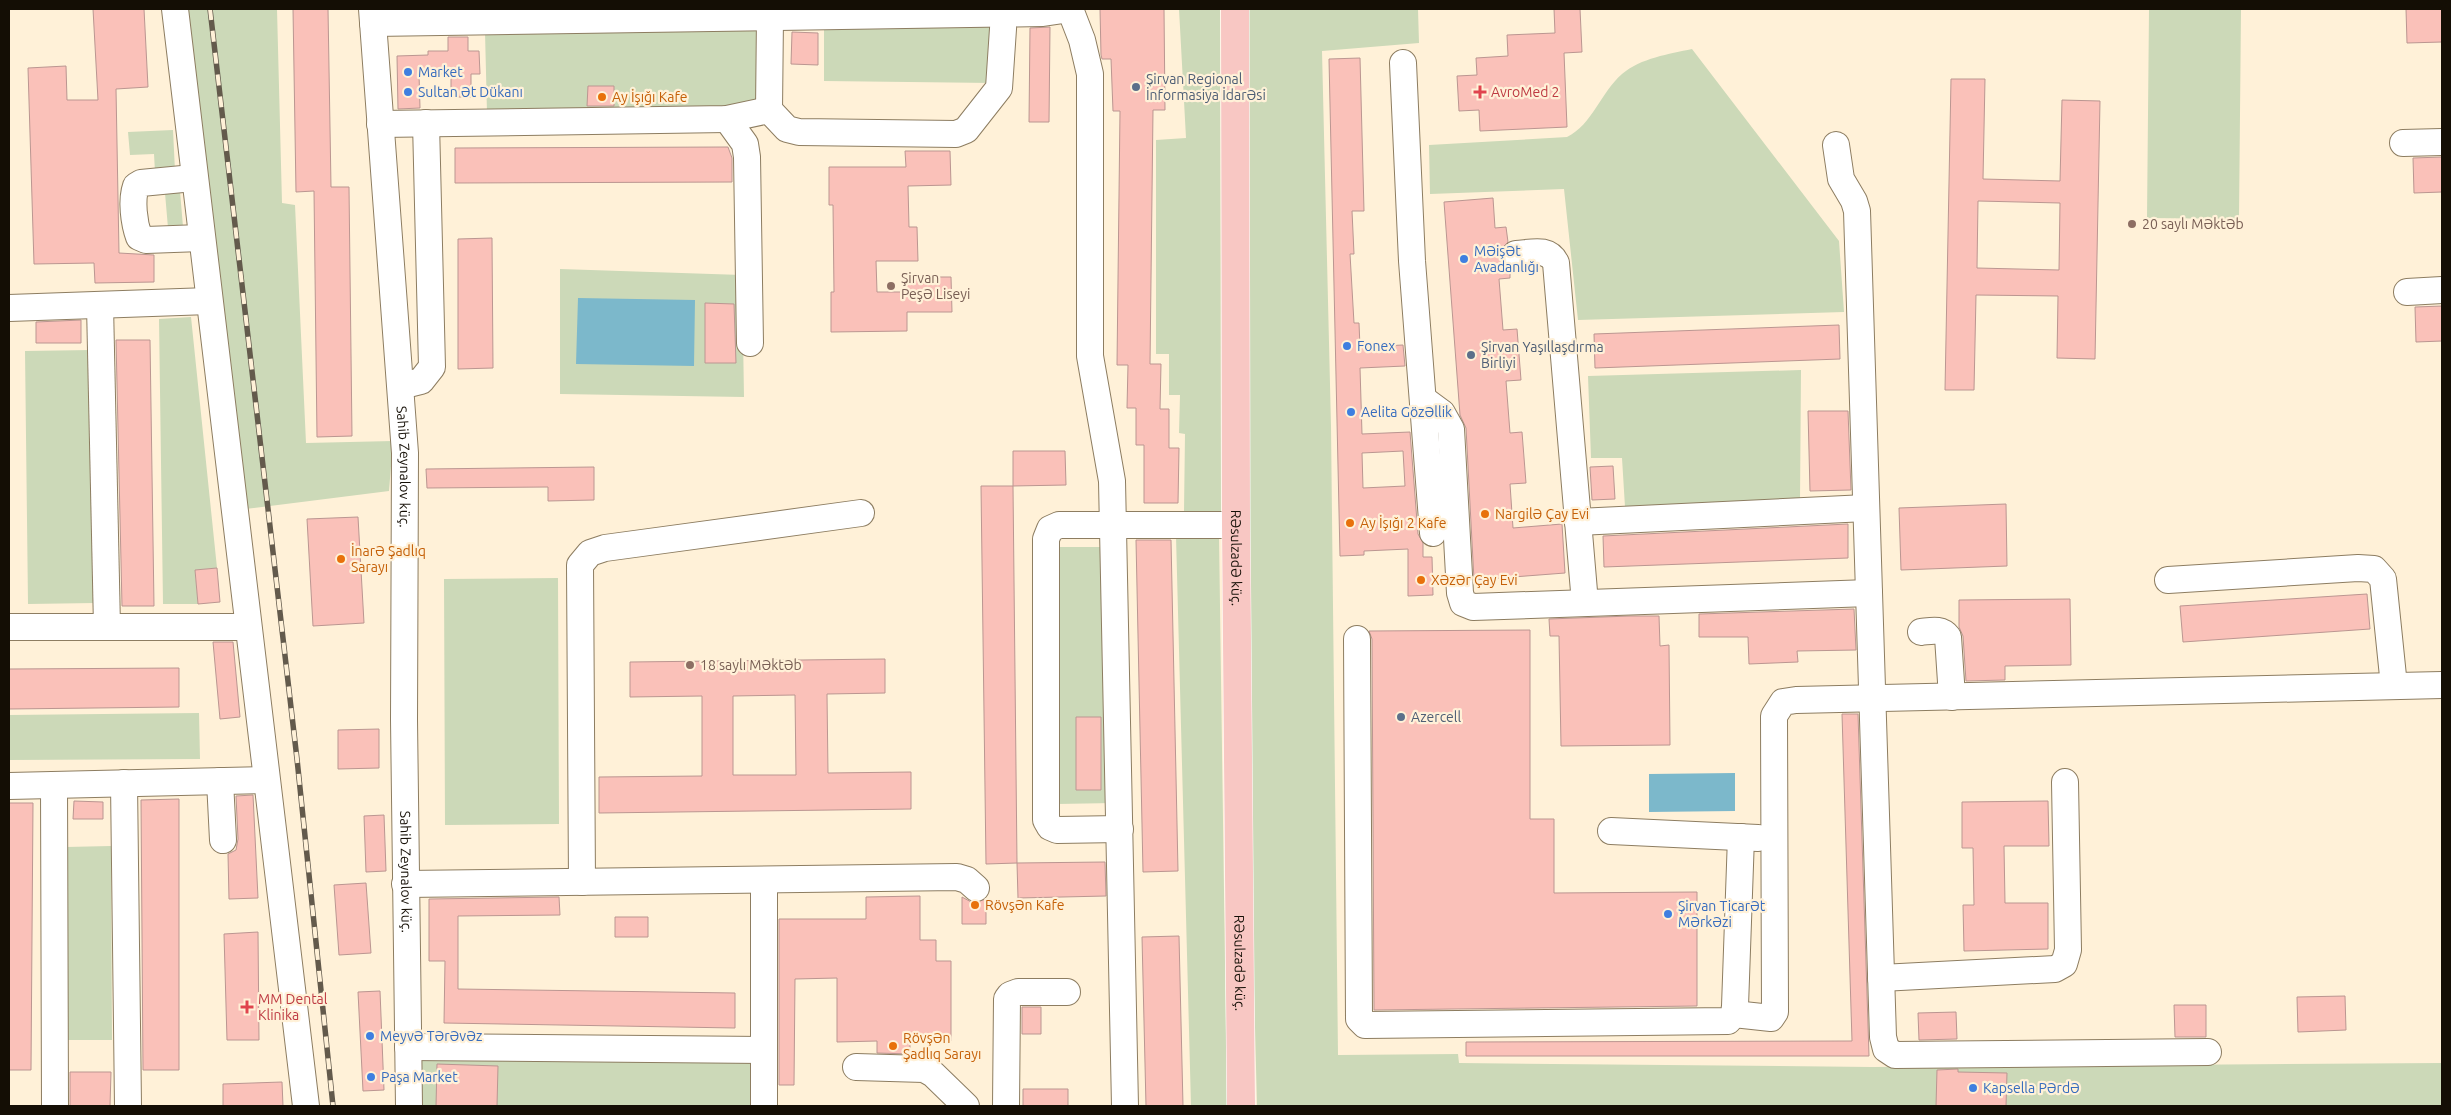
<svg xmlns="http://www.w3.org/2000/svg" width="2451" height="1115" font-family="Ubuntu,sans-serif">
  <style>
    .green { fill: #ccd9b8 }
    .water { fill: #7cb8cb }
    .building { fill: #fac1b9; stroke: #bb9691; fill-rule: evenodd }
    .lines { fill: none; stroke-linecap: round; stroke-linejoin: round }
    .minor-casing { stroke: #8d7d61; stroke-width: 28 }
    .major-casing { stroke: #fff; stroke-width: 29 }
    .minor { stroke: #fff; stroke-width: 26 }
    .major { stroke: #f8c7c3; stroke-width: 28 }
    .rail-casing { stroke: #635a4c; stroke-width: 5.5 }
    .rail { stroke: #fff1d8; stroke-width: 4; stroke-dasharray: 11; stroke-linecap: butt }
    .shop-dot { fill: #3f7fe0; stroke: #fff1d8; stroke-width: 2 }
    .service-dot { fill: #5c6f8a; stroke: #fff1d8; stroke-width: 2 }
    .health-dot { fill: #e0444e; stroke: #fff1d8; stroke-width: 2 }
    .food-dot { fill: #e8710a; stroke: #fff1d8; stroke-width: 2 }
    .education-dot { fill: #8d6e63; stroke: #fff1d8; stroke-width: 2 }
    .labels { text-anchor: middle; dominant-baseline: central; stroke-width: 4.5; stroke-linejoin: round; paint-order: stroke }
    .shop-label { font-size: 14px; fill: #366cbe; stroke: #fff1d8; text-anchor: start }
    .service-label { font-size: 14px; fill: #4e5e75; stroke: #fff1d8; text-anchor: start }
    .health-label { font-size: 14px; fill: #be3a42; stroke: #fff1d8; text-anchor: start }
    .food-label { font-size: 14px; fill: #c56008; stroke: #fff1d8; text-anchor: start }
    .education-label { font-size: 14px; fill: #785e54; stroke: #fff1d8; text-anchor: start }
    .street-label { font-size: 14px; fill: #140e05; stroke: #fff1d8 }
  </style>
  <rect width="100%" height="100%" fill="#fff1d8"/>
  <path class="green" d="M188 9H277L282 203 295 205 306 443 393 441 389 491 245 509Z
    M1179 9H1220L1221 512H1184L1185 434 1179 433 1180 395H1169V354H1156V140L1186 138Z
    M1244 9H1418L1419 43 1322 51 1331 426 1338 1055 1458 1054 1459 1063 1872 1067 2442 1063V1106H1257L1253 948Z
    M2149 9H2241L2239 219 2147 218Z
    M996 22 993 83 824 81V25Z
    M758 29V104L737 110 487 113 485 32Z
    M1692 49 1839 241 1844 312 1578 320 1564 189 1430 194 1429 145 1567 137C1592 125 1601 92 1622 74 1641 58 1669 54 1692 49Z
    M173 130 175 171 155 172 154 154 130 155 128 132Z
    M180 191 183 227 168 228 165 193Z
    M560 269 742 275 744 397 560 394Z
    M191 317 217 568 195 570 198 604H163L159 319Z
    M92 350 95 603 28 604 25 351Z
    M1801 370 1800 501 1625 507 1622 458H1591L1588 376Z
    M1219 534 1227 1106H1191L1176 536Z
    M1055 547H1109L1114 803 1057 804Z
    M558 578 559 824 445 825 444 579Z
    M199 713 200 759 9 760V715Z
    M111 846 112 1040H68L66 847Z
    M421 1055 757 1062V1106H422Z"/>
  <path class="water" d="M578 298 695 300 694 366 576 364Z
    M1735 773V811L1649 812V774Z"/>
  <path class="building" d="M93 9H144L148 87 116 89 119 253 154 255V282L95 283 94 263 34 264 28 68 66 66 67 100H98Z
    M293 9H328L331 187H349L352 436 317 437 314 191 296 192Z
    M1100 9H1164L1165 110H1153L1150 364H1161L1160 409H1169V448H1179L1178 503H1144V445H1136V408H1127L1128 365H1117L1120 111H1113L1111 59H1102L1101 55Z
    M1554 9H1580L1582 52 1564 53 1567 127 1480 131 1479 110 1459 111 1457 76 1477 75 1476 58 1508 56 1507 35 1555 33Z
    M2406 9H2442V42L2407 43Z
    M1050 27 1049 122H1029L1030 28Z
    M792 32 818 33V65L791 64Z
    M448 37H468V51H479L480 74H471V97H451V74H419L420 108 398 109 397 56 428 55V51H448Z
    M1360 58 1364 211H1352L1354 254H1350L1354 323H1359L1360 347 1403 345 1405 366 1360 368 1362 434 1410 432 1418 534 1423 543V557H1432L1433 595 1408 596V549L1364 551V555L1340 556 1329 59ZM1403 451 1405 486 1363 488 1362 453Z
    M1951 79H1985L1983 179 2060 181 2062 100 2100 101 2095 359 2057 358 2058 296 1976 295 1974 390H1945ZM1978 201 2060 203 2059 270 1977 268Z
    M588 86H614V106H587Z
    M728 147 732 158V182L455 183V148Z
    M905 151H950L951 185 908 186 909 227H917L918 261H876L877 292H906V277H951L952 312H907V331L831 332V292H834L833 205H829V167H906Z
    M2442 157V192L2414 193 2413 158Z
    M1493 198 1495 228 1506 227 1508 242 1503 247 1501 255 1504 262 1510 268V278L1499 279 1503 330 1517 329 1521 380 1506 381 1510 433 1522 432 1526 483 1510 484 1513 528 1562 524 1565 573 1474 580 1466 428 1460 415 1444 202Z
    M492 238 493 368 458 369V239Z
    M705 303 734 304 736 363H705Z
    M2442 306V341L2416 342 2415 307Z
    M81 320V343H36V322Z
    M1839 325 1840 359 1595 368 1594 334Z
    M116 340H150L154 606H122Z
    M1808 411H1848L1851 490 1810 491Z
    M1013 451H1065L1066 485 1013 486Z
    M1613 466 1615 499 1592 500 1590 467Z
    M594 467V500L548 501V487L427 488 426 469Z
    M981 486H1013L1017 863 986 864Z
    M2006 504 2007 566 1901 570 1899 508Z
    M358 517 364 623 313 626 307 519Z
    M1848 524V558L1604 567 1603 536Z
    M1136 540H1171L1178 871 1143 872Z
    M217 568 220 602 198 604 195 570Z
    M2367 594 2370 629 2183 642 2180 606Z
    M2070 599 2071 665 2005 666V680L1966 681 1963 636 1959 627V600Z
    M1854 609 1856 650 1797 651 1798 662 1749 664 1748 637H1699V614Z
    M1630 616H1659L1660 646 1669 645 1670 745 1561 746 1559 636H1550L1549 619Z
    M1530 630V819H1554V893L1697 892V1006L1374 1010 1372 639 1369 631Z
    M213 642H233L240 717 220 719Z
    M885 659V693L827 694 828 773 911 772V809L599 813V777L702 776V696L630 697V662ZM795 695 796 775H733V696Z
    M179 668V707L9 709V669Z
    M1842 714H1858L1869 1056H1466V1042L1852 1041Z
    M1076 717H1101V790H1076Z
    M379 729V768L338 769V730Z
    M253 795 258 898 229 899 228 854 236 850 238 839 236 796Z
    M179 799V1070H143L141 800Z
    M74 801 103 802V819H73Z
    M2048 801 2049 846H2004L2005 903H2048V949L1964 951 1963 905H1974L1973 848H1962V802Z
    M9 803H33L31 1070H9Z
    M384 815 386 871 366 872 364 816Z
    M1105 862 1106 896 1018 898 1017 863Z
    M366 883 371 953 339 955 334 885Z
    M920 896V940H936V961H951V1041H910V1054L877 1053V1041L837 1042V978L795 979 794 1085H779V919H866V897Z
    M559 897 560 915 458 916V989L735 993V1028L444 1023 445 961H429V899Z
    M962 897 973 903 986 899V924H962Z
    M615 917H648V937H615Z
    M258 932 259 1040H227L224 934Z
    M1179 936 1183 1106H1146L1142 937Z
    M380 991 384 1090 363 1091 358 992Z
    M2345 996 2346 1030 2298 1032 2297 997Z
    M2174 1005H2206V1037H2175Z
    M1022 1007H1041V1034H1022Z
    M1956 1012 1957 1039 1919 1040 1918 1013Z
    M437 1064 498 1066 497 1106H436Z
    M1958 1069V1072L2007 1073 2006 1106H1936L1937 1070Z
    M70 1072H111L110 1106H70Z
    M282 1082 283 1106H223V1084Z
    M1023 1089H1068V1106H1023Z"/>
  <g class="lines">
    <g class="minor-casing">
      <g id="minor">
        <path d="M175 9 306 1106"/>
        <path id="s1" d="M372 9 405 453 404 720 409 1106"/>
        <path d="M1070 9 1082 40 1090 74V356L1112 481 1125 1106"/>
        <path d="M770 17 769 110 787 129 799 132 956 134 966 130 999 88 1004 14"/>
        <path d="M373 23 1043 13 1070 9"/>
        <path d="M1403 63 1412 261 1433 533"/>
        <path d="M727 119 745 144 747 157 750 343"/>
        <path d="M380 124 727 119 769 110"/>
        <path d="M2403 143 2442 142"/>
        <path d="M1836 145 1841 179 1854 201 1857 211 1883 1037 1886 1049 1895 1055 2208 1052"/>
        <path d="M193 178 141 183 136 186C131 200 134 223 139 237L146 240 201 238"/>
        <path d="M1516 254C1532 253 1548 247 1556 263L1585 603"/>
        <path d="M2407 292 2442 290"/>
        <path d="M100 305 107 627"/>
        <path d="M9 308 209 301"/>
        <path d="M401 386 421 381 432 367 426 123"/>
        <path d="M1423 399 1442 413 1451 429 1460 593 1463 603 1473 607 1869 593"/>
        <path d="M1578 522 1866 508"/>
        <path d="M2168 580 2358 568 2374 569 2383 579 2394 686"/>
        <path d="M9 627H248"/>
        <path d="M1921 632C1931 631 1941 628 1948 637L1952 697"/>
        <path d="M1357 639 1359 1019 1365 1025 1728 1021 1734 1014 1735 1006 1741 837"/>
        <path d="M220 781 223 840"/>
        <path d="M124 783 128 1106"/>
        <path d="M54 785 55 1106"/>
        <path d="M9 786 266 780"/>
        <path d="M1120 829 1057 830 1050 827 1046 820V539L1050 529 1059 525H1236"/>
        <path d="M1611 831 1758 838"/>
        <path d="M764 880V1106"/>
        <path d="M582 882 580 565 590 553 605 548 861 513"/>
        <path d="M405 884 957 877 967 880 976 888"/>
        <path d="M1881 978 2055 969 2064 964 2068 950 2065 782"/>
        <path d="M1734 1014 1771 1018 1775 1012 1774 716 1783 702 1796 700 2442 685"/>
        <path d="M408 1047 764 1050"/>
        <path d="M856 1067 924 1069 933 1074 966 1106"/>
        <path d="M1006 1106 1007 999 1010 995 1018 992H1067"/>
      </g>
    </g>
    <g class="major-casing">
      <g id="major">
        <path id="s2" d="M1235 9 1236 525 1241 1106"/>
      </g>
    </g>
    <use href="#minor" class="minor"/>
    <use href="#major" class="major"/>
    <g class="rail-casing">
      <path id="rail" d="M210 9 297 759 333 1106"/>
    </g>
    <use href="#rail" class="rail"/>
  </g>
  <g class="shop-dot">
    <circle cx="408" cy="72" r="5"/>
    <circle cx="408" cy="92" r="5"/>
    <circle cx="1464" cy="259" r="5"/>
    <circle cx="1347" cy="346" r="5"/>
    <circle cx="1351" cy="412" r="5"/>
    <circle cx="1668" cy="914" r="5"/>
    <circle cx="370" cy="1036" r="5"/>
    <circle cx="371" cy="1077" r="5"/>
    <circle cx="1973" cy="1088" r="5"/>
  </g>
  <g class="service-dot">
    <circle cx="1136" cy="87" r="5"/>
    <circle cx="1471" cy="355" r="5"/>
    <circle cx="1401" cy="717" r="5"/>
  </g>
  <g class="health-dot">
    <path d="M1477.5 84.5h5v5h5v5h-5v5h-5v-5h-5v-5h5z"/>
    <path d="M244.5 999.5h5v5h5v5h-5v5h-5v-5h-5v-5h5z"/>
  </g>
  <g class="food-dot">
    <circle cx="602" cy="97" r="5"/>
    <circle cx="1485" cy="514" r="5"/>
    <circle cx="1350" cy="523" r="5"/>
    <circle cx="341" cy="559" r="5"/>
    <circle cx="1421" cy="580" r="5"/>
    <circle cx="975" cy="905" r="5"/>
    <circle cx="893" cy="1046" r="5"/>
  </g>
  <g class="education-dot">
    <circle cx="2132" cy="224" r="5"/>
    <circle cx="891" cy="286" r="5"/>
    <circle cx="690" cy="665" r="5"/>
  </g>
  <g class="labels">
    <g class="shop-label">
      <text x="418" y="72">Market</text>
      <text x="418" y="92">Sultan Ət Dükanı</text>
      <text x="1474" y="251">Məişət<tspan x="1474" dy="16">Avadanlığı</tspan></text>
      <text x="1357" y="346">Fonex</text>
      <text x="1361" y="412">Aelita Gözəllik</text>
      <text x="1678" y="906">Şirvan Ticarət<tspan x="1678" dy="16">Mərkəzi</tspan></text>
      <text x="380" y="1036">Meyvə Tərəvəz</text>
      <text x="381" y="1077">Paşa Market</text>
      <text x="1983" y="1088">Kapsella Pərdə</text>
    </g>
    <g class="service-label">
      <text x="1146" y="79">Şirvan Regional<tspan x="1146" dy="16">İnformasiya İdarəsi</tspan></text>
      <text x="1481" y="347">Şirvan Yaşıllaşdırma<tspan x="1481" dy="16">Birliyi</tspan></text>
      <text x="1411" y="717">Azercell</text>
    </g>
    <g class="health-label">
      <text x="1491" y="92">AvroMed 2</text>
      <text x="258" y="999">MM Dental<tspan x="258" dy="16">Klinika</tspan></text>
    </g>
    <g class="food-label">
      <text x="612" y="97">Ay İşığı Kafe</text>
      <text x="1495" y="514">Nargilə Çay Evi</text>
      <text x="1360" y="523">Ay İşığı 2 Kafe</text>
      <text x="351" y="551">İnarə Şadlıq<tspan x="351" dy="16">Sarayı</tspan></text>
      <text x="1431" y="580">Xəzər Çay Evi</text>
      <text x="985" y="905">Rövşən Kafe</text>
      <text x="903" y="1038">Rövşən<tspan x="903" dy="16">Şadlıq Sarayı</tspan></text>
    </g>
    <g class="education-label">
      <text x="2142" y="224">20 saylı Məktəb</text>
      <text x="901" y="278">Şirvan<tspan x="901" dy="16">Peşə Liseyi</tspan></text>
      <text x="700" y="665">18 saylı Məktəb</text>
    </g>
    <g class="street-label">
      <text stroke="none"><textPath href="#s1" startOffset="459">Sahib Zeynalov küç.</textPath></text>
      <text stroke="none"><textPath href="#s2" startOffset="549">Rəsulzadə küç.</textPath></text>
      <text stroke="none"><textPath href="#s1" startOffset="864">Sahib Zeynalov küç.</textPath></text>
      <text stroke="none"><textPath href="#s2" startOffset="954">Rəsulzadə küç.</textPath></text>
    </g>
  </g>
  <rect width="2451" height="1115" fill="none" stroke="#140e05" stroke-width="20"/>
</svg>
